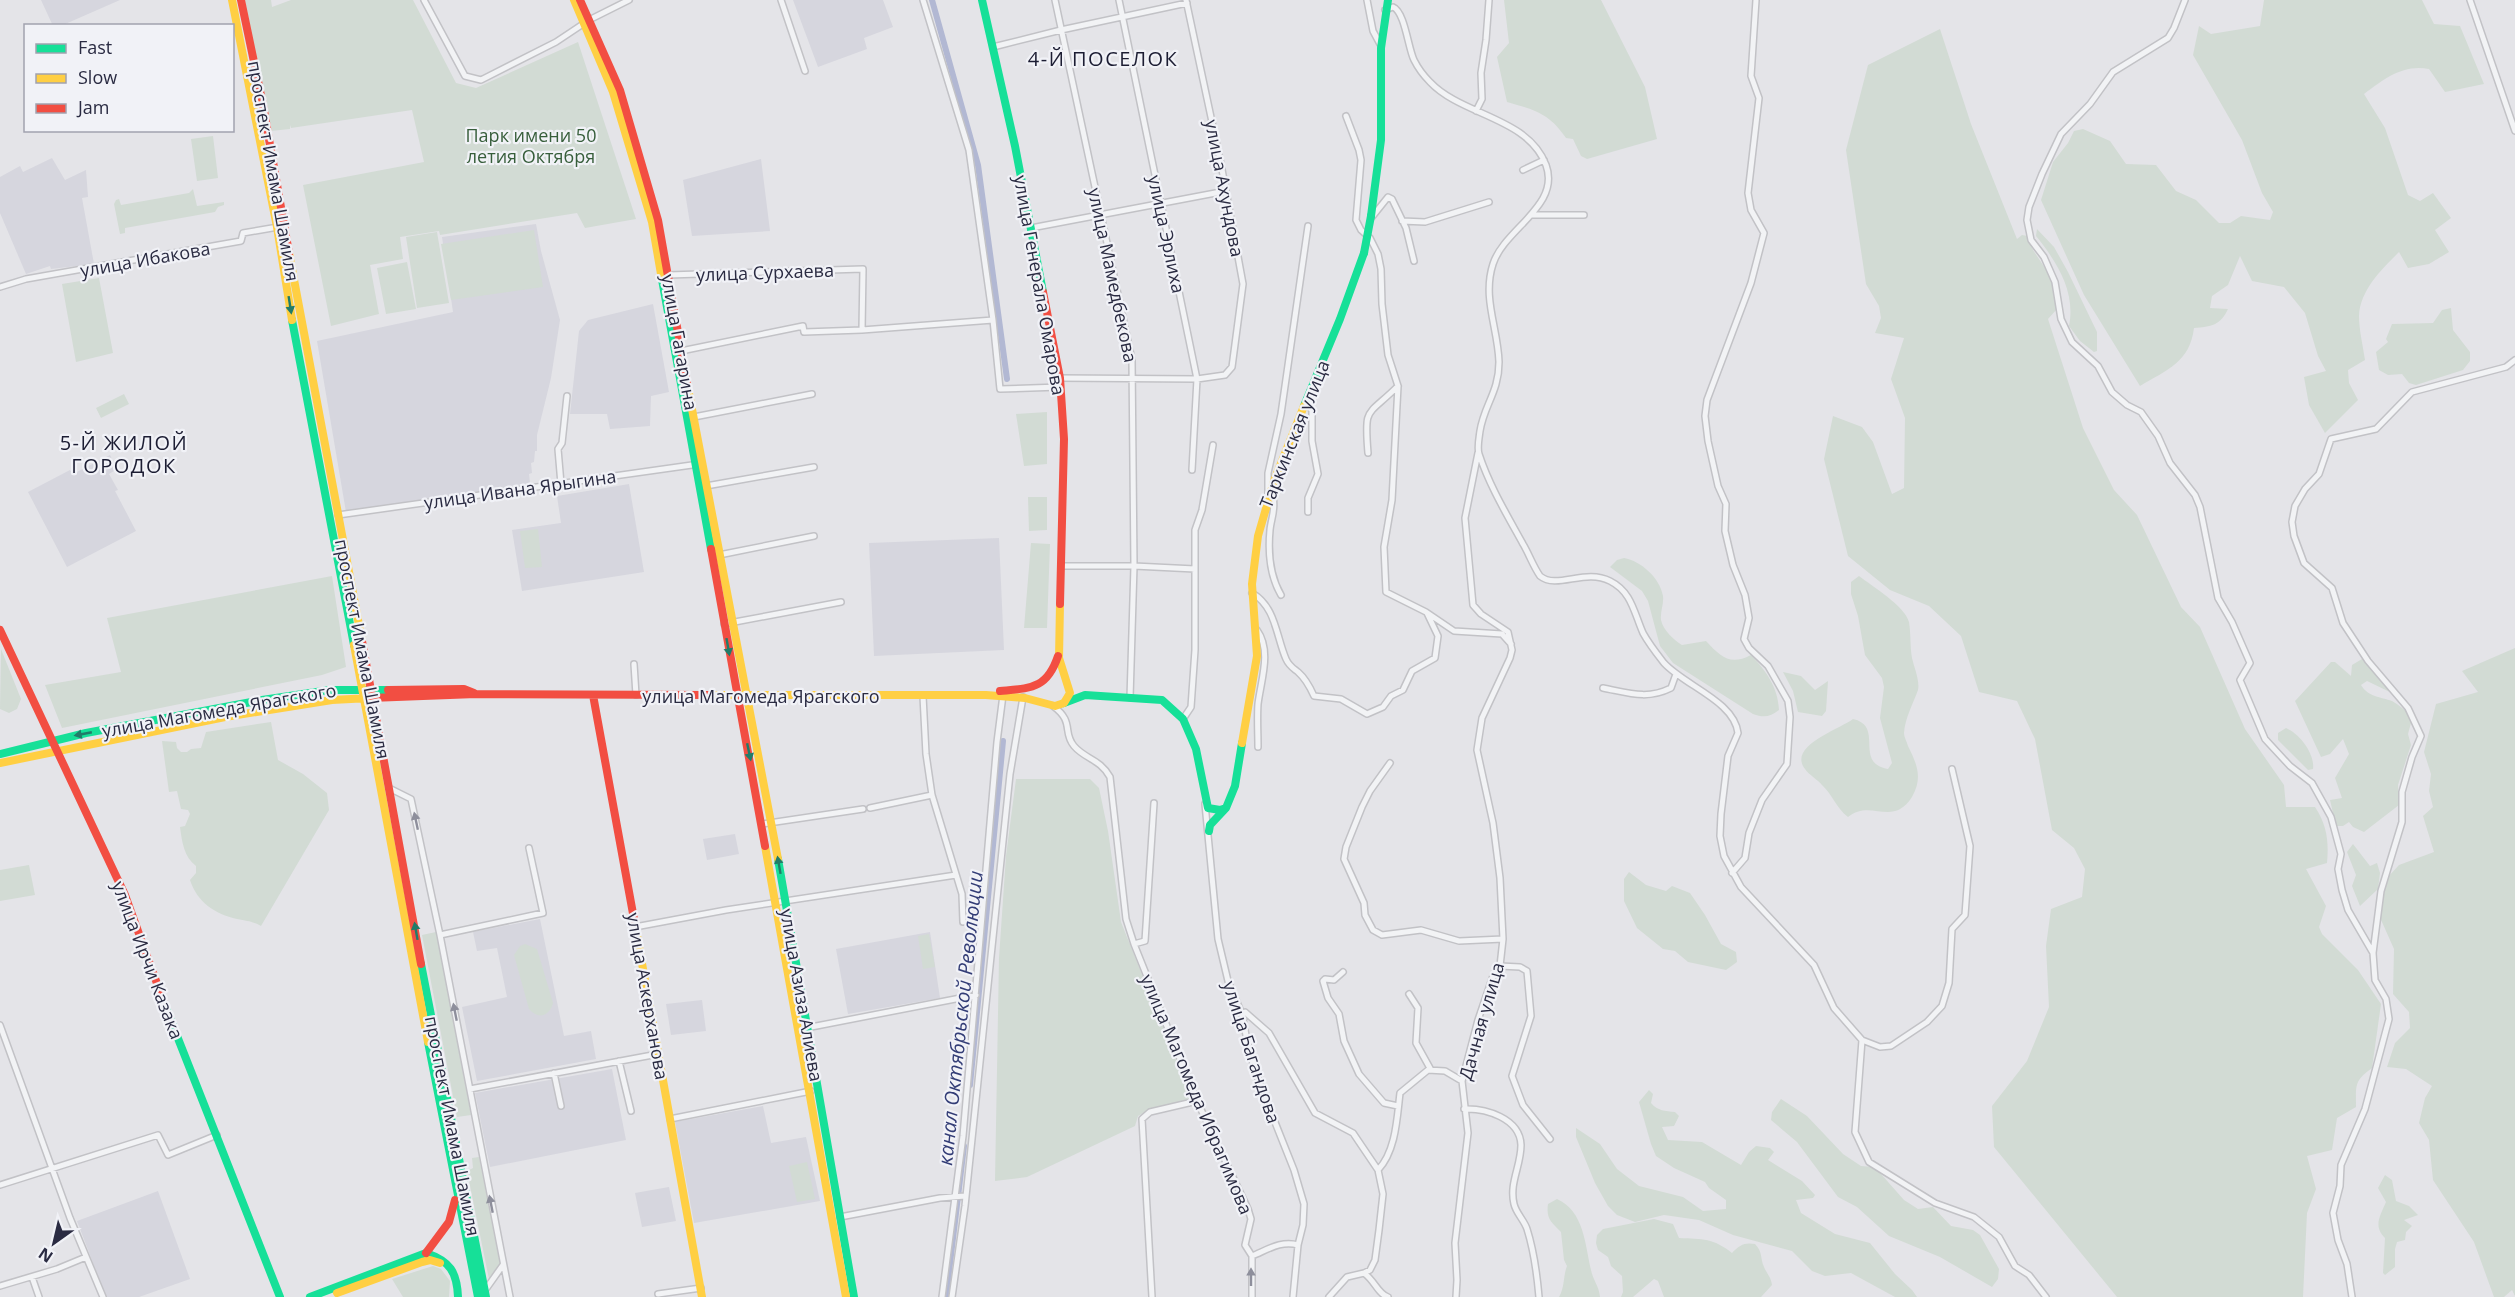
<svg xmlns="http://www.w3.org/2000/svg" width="2515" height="1297" font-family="'Open Sans',sans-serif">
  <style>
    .built { fill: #d6d6de }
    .green { fill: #d2dbd4 }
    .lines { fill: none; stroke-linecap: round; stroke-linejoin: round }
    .canal { stroke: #b2b8d3; stroke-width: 6 }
    .street-casing { stroke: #c2c2c6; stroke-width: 8 }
    .street { stroke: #f2f3f5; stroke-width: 5 }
    .fast { stroke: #16e098; stroke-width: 8 }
    .slow { stroke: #ffcf43; stroke-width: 8 }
    .jam { stroke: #f24e42; stroke-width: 8 }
    .fast-bridge { stroke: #16e098; stroke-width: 8 }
    .oneway { fill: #217c69 }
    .oneway2 { fill: #8e8f9c }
    .labels { text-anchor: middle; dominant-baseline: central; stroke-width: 4.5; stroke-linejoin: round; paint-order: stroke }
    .park-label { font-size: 18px; fill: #375e3b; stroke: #f1f2f7 }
    .street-label { font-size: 18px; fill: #2a2b42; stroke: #f1f2f7 }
    .neighbourhood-label { font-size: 20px; letter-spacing: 1.5px; fill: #1c1d33; stroke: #f1f2f7 }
    .water-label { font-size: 20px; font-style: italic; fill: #333d76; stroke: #f1f2f7 }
  </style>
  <rect width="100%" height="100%" fill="#e4e4e8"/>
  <path class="built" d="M41 0H120L63 25 53 26Z
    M793 0H883L893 27 864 38 867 49 818 67Z
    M52 158 65 180 86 170 88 197 82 198 94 264 51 269 50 266 26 274 0 213V177L20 166 23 172Z
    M761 159 770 231 692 236 683 180Z
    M536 224 541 251 560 320 551 378 537 435V451H535L534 462 531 463 532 473 529 474 530 483 346 512 317 341 453 312 442 237Z
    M653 304 669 392 651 396 650 426 610 429 607 414H570L579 331 588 320Z
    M110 455 117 469 109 474 118 490 115 491 136 531 67 567 28 492 70 470 73 474Z
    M629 484 644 572 522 591 512 530 561 523 557 496Z
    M999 538 1004 650 874 656 869 543Z
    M735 834 739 854 707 860 703 839Z
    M540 919 564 1036 591 1031 596 1059 477 1081 462 1007 507 997 497 948 477 951 473 932Z
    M930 932 940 998 848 1014 836 949Z
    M702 1000 706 1031 671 1035 666 1004Z
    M612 1069 626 1140 490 1167 475 1093Z
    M763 1106 771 1143 806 1137 820 1201 694 1223 675 1122Z
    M669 1187 676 1221 642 1227 635 1193Z
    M158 1191 190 1279 139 1297H106L77 1221Z"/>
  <path class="green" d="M245 0H271L272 7 291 0H413L456 83 476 88 578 42 636 219 585 228 577 213 440 235 439 231 400 237 403 259 370 265 379 314 331 326 303 185 424 162 412 110 291 128 290 125V129L271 131Z
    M1504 0H1601L1645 87 1657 139 1587 159 1581 156 1573 139 1566 138C1549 113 1535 110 1507 102L1497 57 1509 43Z
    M2264 0H2422L2434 24 2460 26 2484 84 2445 92 2429 69C2403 64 2384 79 2364 94L2385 128 2408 195 2420 201 2433 193 2451 218 2435 230 2449 252 2429 264 2408 268 2399 252C2382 269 2360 290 2359 316 2359 330 2363 346 2365 360L2348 370 2349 383 2358 400 2325 433 2309 405 2304 377 2326 371 2318 356 2305 313 2284 287 2252 281 2240 256 2228 285 2212 296 2210 308 2228 309C2221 325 2211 327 2194 328 2190 362 2167 370 2140 386L2084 295 2041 200 2053 162 2068 143 2074 131 2083 129 2110 141 2126 164 2156 165 2176 191 2196 200 2219 223H2230L2241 216 2270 220 2273 212 2262 193 2242 140 2193 55 2199 26 2211 34 2260 26Z
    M1940 29 1971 124 2017 239 2022 235 2028 236 2033 250 2053 280 2057 309 2048 319 2083 428 2114 490 2137 515 2181 607 2200 627 2245 729 2284 785 2286 807H2315C2327 825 2329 842 2327 863L2306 869 2326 906 2319 927 2322 934 2358 970 2381 1004 2372 1068C2354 1081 2356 1085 2356 1107L2337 1118 2332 1150 2307 1156 2316 1189 2307 1213 2303 1297H2117L1994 1147 1992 1106 2027 1061 2049 1007 2046 946 2051 909 2082 897 2085 869 2074 848 2052 830 2035 739 2017 701 1979 692 1961 636 1929 606 1890 590 1848 556 1824 459 1833 416 1862 427 1873 442 1892 494 1904 488 1905 418 1891 379 1904 338 1875 333 1881 318 1879 306 1866 284 1846 150 1868 65Z
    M213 136 218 178 197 181 191 139Z
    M193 189 197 206 224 202V205L218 207 215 212 125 228V233L120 234 114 204 116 200 119 199 121 205 189 193Z
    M2037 229 2054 247 2068 272 2097 332V351L2094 352 2080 341 2069 326C2076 292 2057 262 2036 236Z
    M534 230 543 287 451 300 441 244Z
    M437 232 449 303 417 308 406 237Z
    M407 262 416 309 386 314 377 268Z
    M99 278 113 353 76 362 62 284Z
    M2451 308 2453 330 2470 352V361L2463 370 2416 385 2409 383 2402 374 2388 375 2379 370 2376 352 2388 342 2386 339 2392 324 2433 323 2442 310Z
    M124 394 129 404 101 418 96 408Z
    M1047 412V464L1024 466 1016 414Z
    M1028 497H1047V530L1029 531Z
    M538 529 542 567 525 568 520 531Z
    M1031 543 1050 544 1047 628H1024Z
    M1624 558C1641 561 1660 578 1663 596 1664 604 1660 612 1661 620 1663 630 1674 640 1682 645L1706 641C1721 657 1730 666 1751 655 1766 671 1778 687 1779 710 1770 717 1764 718 1753 714L1673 663 1660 646 1648 601 1642 591 1610 567 1617 560Z
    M332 576 346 667 322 675 62 728 45 685 121 672 107 618Z
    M1859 576C1872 586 1905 606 1909 622 1911 634 1910 647 1912 658 1914 667 1920 681 1918 690 1913 704 1905 718 1904 733 1904 737 1907 742 1908 746 1917 764 1923 778 1912 797 1892 828 1871 798 1848 817 1836 808 1833 795 1822 785 1817 779 1809 775 1805 769 1787 746 1840 729 1853 719 1885 726 1853 763 1888 769L1892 763 1880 718 1884 687 1882 678 1865 655 1858 616 1851 594V582Z
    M2515 648V1296L2512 1290 2504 1297H2494L2474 1242 2433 1180 2429 1140 2419 1123 2425 1098 2432 1086 2406 1069 2387 1067 2395 1043 2410 1028 2409 1012 2393 994 2394 949 2378 913 2388 877 2399 865 2434 852 2423 816 2433 807 2429 791 2431 774 2424 752 2436 704 2478 692 2462 671Z
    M1 649 21 699 17 709 9 713 0 709Z
    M2362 659 2392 693 2367 681 2361 685C2368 697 2381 697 2392 701 2398 704 2404 710 2409 713L2411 723 2408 734 2411 745 2398 785 2399 805 2364 832 2353 827 2349 822 2343 826H2336L2330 800 2342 798 2335 778 2349 754 2343 739 2330 754 2321 757 2295 701 2331 662H2335L2351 676 2352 665Z
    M1783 672 1801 676 1815 690 1828 681 1826 711 1822 716 1798 712 1793 691Z
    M271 722 278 760 303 774 327 793 329 810 261 926C252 921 247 921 237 919 215 914 197 902 190 880L196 873V866C184 857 182 842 180 827L185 826 190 814 188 810 181 809 177 791 169 792 162 741 176 742 177 748 181 752H187L191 749 201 748 206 732Z
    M2286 728C2300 734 2315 754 2313 769L2308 770 2278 740V733Z
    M1016 779H1090L1099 788 1108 831 1121 922 1191 1097 1190 1101 1152 1108 1138 1116 1135 1126 1027 1177 995 1181 999 958 1006 856Z
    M2353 844 2370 866 2377 863 2380 873 2378 889 2360 906 2352 886 2356 875 2347 852Z
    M29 865 35 895 0 901V870Z
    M1629 872 1646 885 1666 891 1672 886 1690 893 1705 915 1721 944 1736 952 1737 962 1726 970 1688 962 1675 951 1663 949 1637 928 1624 901V879Z
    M436 932 471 1115 457 1117 422 935Z
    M929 934 935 967 923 969 918 936Z
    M525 944 537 949 553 1003C550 1016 538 1020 529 1009L514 955 520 946Z
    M1649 1090 1653 1094 1651 1103C1658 1111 1665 1111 1675 1112L1679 1116 1674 1126 1662 1127 1668 1140 1702 1142 1741 1165 1749 1152 1756 1146 1770 1148 1774 1152 1768 1160 1802 1181 1815 1195 1813 1198 1796 1200 1801 1213 1835 1234 1870 1243 1895 1274 1912 1290 1917 1297H1895L1851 1273 1825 1276 1812 1271 1792 1251 1733 1235 1699 1220 1664 1215 1635 1222 1617 1215 1608 1206 1595 1183 1576 1137V1128L1600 1144 1617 1169 1639 1186 1683 1197 1703 1211 1726 1209V1200L1709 1188 1705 1182 1674 1168 1656 1156 1651 1144 1639 1102Z
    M1781 1099 1807 1116 1843 1154 1861 1166 1873 1167 1881 1174 1904 1200 1918 1209 1933 1207 1951 1226 1973 1230 1980 1235 1999 1269 1998 1279 1992 1287 1940 1257 1889 1236 1857 1207 1838 1197 1797 1142 1771 1120 1772 1112Z
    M479 1157 500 1264 489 1279 467 1171 473 1168 472 1158Z
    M807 1162 815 1199 797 1202 789 1166Z
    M2385 1175 2392 1180 2396 1201 2409 1206 2418 1215 2404 1220 2412 1226 2406 1232 2405 1240 2397 1242 2395 1249V1267L2385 1275 2383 1273 2385 1238C2373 1226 2380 1216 2386 1202L2378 1188Z
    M1557 1199C1584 1211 1585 1244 1591 1270 1593 1280 1599 1286 1600 1297H1559C1565 1287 1563 1276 1567 1266L1564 1260 1561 1232C1551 1222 1546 1219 1548 1204Z
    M1654 1219 1673 1224 1679 1238C1703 1239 1713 1238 1732 1253 1739 1245 1745 1242 1755 1244 1763 1252 1760 1258 1764 1267 1767 1274 1771 1277 1772 1285L1761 1297H1664L1658 1281 1654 1279 1633 1297H1621L1623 1292 1622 1276 1611 1266 1608 1257 1598 1250 1596 1243 1597 1235 1603 1229Z
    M433 1266 441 1269 450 1281 449 1297H403L392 1279Z"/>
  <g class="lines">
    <path class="canal" d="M932 0 978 165 1007 379
      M970 1085 1003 741
      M946 1297 964 1146"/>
    <g class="street-casing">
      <path id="street" d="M424 0 465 76 481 80 556 42 589 20 629 0
        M781 0 805 71
        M923 0 969 150 993 320
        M1055 0 1132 360 1134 566 1130 698
        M1119 0 1197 379 1192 470
        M1367 0 1373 31 1380 44
        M2185 0 2174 28 2168 38 2113 72 2090 104 2061 134 2042 174 2029 207 2027 220 2031 240 2044 257 2055 282 2061 319 2072 342 2098 366 2112 392 2127 405 2141 412 2158 436 2170 463 2195 495 2200 507 2218 598 2232 622 2250 663 2240 680 2265 739 2290 766 2312 783 2331 817 2341 854 2338 869 2342 890 2348 910 2373 953
        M2470 0 2515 131
        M1385 10 1393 7C1405 12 1408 48 1414 60 1418 68 1424 76 1430 82 1462 116 1528 117 1546 165 1561 206 1504 229 1493 264 1482 298 1498 328 1499 362 1499 392 1484 405 1480 431 1479 438 1477 448 1479 454 1489 485 1507 515 1523 544 1529 554 1533 566 1540 576 1557 590 1585 568 1610 581 1632 592 1634 613 1643 633 1649 644 1657 654 1664 663 1685 686 1734 701 1738 733L1728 756 1721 814 1720 836 1724 856 1741 887 1814 965 1834 1008 1862 1040 1880 1047 1891 1046 1927 1022 1942 1006 1949 983 1952 929 1965 915 1970 846 1952 769
        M993 47 1061 30 1187 3
        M1476 111 1482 99 1481 73 1486 40 1489 0
        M1346 116 1359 150 1361 160 1356 220 1361 230 1370 238 1378 254 1381 269 1382 304 1388 355 1398 386 1392 500 1384 547 1386 592 1426 612 1454 631 1502 634 1511 644
        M1523 170 1544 160
        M1531 215H1584
        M1372 217 1388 197 1392 199 1406 228 1414 261
        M1402 221 1425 222 1489 202
        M1031 228 1226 191
        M668 275 863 269 862 330 993 320 1000 389 1060 387
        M0 287 26 279 241 241 243 233 278 227
        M681 351 803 326 804 332 862 330
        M1059 378 1197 379 1225 375 1232 367 1243 284 1221 164 1186 0
        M1307 400 1312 411V441L1318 474 1308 498V512
        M694 417 812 394
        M1368 453C1364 405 1367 417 1398 386
        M561 484 558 449 562 443 567 396
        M706 486 814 467
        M338 515 699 464
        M719 555 814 536
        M1061 566H1134L1195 569
        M1252 593C1276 607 1276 636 1286 659 1289 666 1293 668 1298 672 1306 679 1310 687 1314 696L1341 699 1367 714 1383 707 1391 696 1403 690 1412 671 1435 658 1438 636 1427 613
        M1281 595C1270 576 1268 551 1270 530 1271 519 1276 509 1273 497L1268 496V473L1281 414 1308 226
        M724 624 841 602
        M1257 630C1272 651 1261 680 1258 704 1257 718 1258 733 1258 747
        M634 664 636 695
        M1603 688C1629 693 1647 700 1671 688L1676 674
        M923 696 926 754 932 795 962 894 963 922
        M1053 706C1075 722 1062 732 1074 746 1085 759 1100 759 1110 777L1126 919 1134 944 1197 1101 1248 1209 1251 1219 1245 1245 1252 1256
        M1183 719 1191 707 1195 650V530L1202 510 1213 445
        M1390 763 1370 791 1362 807 1346 847 1344 859 1364 903 1365 915 1373 930 1382 935 1421 930 1459 941 1503 939
        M389 788 411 799 440 935 510 1297
        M1205 804 1218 939 1228 981 1242 1014 1249 1051 1259 1082 1294 1170 1304 1204 1303 1225 1298 1245 1293 1297
        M870 808 932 795
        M762 824 863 809
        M1732 873 1745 858 1749 833 1762 800 1787 764 1790 717 1788 701 1768 666 1749 648 1744 639 1749 618 1745 595 1733 565 1725 531 1726 504 1718 486 1708 441 1705 416 1707 400 1751 283 1764 233 1751 210 1748 193 1759 98 1751 76 1756 0
        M635 927 726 910 956 875
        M440 935 543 913 529 848
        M1134 944 1145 941 1154 803
        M1500 966 1520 967 1527 971 1531 1016 1512 1076 1523 1105 1550 1139
        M1343 972 1334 980 1325 979 1323 981 1328 998 1339 1014 1344 1041 1359 1074 1384 1103 1398 1106
        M1409 994 1418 1008 1416 1043 1431 1070
        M1242 1014 1245 1012 1269 1033 1315 1113 1353 1133 1378 1170 1383 1194 1379 1230 1375 1260 1370 1270 1364 1273C1375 1281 1378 1294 1388 1297
        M0 1025 70 1218 103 1297
        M806 1028 976 995
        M1862 1040 1855 1132 1869 1162 1935 1203 1974 1217 1999 1237 2015 1266 2029 1275 2046 1297
        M619 1061 631 1111
        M554 1073 561 1106
        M470 1089 658 1054
        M1464 1109C1485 1108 1520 1118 1521 1145 1521 1166 1509 1183 1514 1204 1516 1213 1524 1220 1527 1229 1534 1251 1537 1274 1539 1297
        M670 1119 811 1091
        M1378 1170C1396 1151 1397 1118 1400 1093L1428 1070 1445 1071 1462 1081
        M0 1185 158 1135 168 1155 217 1135
        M840 1217 940 1198 965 1196
        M1252 1256C1267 1250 1281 1240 1298 1245
        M1252 1256V1297
        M32 1277 39 1297
        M0 1286 57 1269 86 1257
        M486 1289 503 1265
        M658 1294 701 1288
        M942 1297 963 1136 997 742 1003 695
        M952 1297 965 1206 1010 774 1023 697
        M1152 1297 1142 1119 1150 1112 1197 1101
        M1329 1297 1347 1277 1364 1273
        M1456 1297 1457 1280 1455 1243 1468 1133 1462 1081 1478 1020 1494 973 1500 966 1503 939 1500 878 1493 823 1477 750 1482 718 1510 658 1512 650 1508 632 1481 614 1473 605 1465 518 1478 453
        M2352 1297 2347 1264 2338 1240 2333 1213 2340 1186 2341 1165 2365 1109 2389 1019 2386 999 2375 980 2373 953 2381 891 2402 822V792L2412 757 2421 736 2408 708 2368 661 2343 623 2332 588 2304 563 2294 536 2292 522 2295 506 2305 489 2319 474 2331 439 2376 429 2412 392 2506 367 2515 360"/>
    </g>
    <use href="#street" class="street"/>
    <path class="fast" d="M982 0 1015 146 1043 292
      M1371 216 1381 140V48L1388 0
      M661 274 711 549
      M292 320 354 645
      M1304 406 1340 319 1364 253
      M1064 703 1085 695 1162 700 1183 719 1196 749 1208 808 1220 810 1226 808 1235 786 1242 743
      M0 754 86 733 262 700 330 690H388
      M1209 831 1210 825 1225 809
      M778 859 854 1297
      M421 964 486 1297
      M164 1003 280 1297
      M428 1042 478 1297
      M310 1297 426 1253C450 1261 457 1272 458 1297"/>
    <path class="slow" d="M232 0 277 227 292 320
      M574 0 613 92 652 222 661 274
      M289 253 362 641
      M687 383 778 859
      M354 645 428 1042
      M710 695H986L1025 698 1055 706 1064 703 1070 693 1059 658 1060 604
      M1242 743 1257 656 1252 584 1258 536 1274 481 1304 406
      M0 763 225 717 332 700 370 698
      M765 846 846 1297
      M636 930 702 1297
      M337 1293 422 1262 430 1260 440 1263"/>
    <path class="jam" d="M241 0 263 105 289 253
      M580 0 620 90 658 220 687 383
      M1043 292 1060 378 1064 439 1060 604
      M711 549 765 846
      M0 630 125 895 164 1003
      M362 641 421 964
      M388 690 464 689 474 693
      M1000 691C1031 688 1047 689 1058 656
      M593 695 636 930
      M370 698 476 694 710 695
      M426 1253 449 1222 455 1200"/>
    <path class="fast-bridge" d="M1364 253 1371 216"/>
  </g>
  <defs><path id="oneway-solid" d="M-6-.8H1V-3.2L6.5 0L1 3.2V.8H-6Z" transform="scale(1.5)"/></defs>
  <g class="oneway">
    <use href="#oneway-solid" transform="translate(290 305) rotate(81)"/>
    <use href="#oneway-solid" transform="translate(728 647) rotate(80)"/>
    <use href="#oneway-solid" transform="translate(83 734) rotate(169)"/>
    <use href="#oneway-solid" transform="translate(749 752) rotate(78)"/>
    <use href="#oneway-solid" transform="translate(779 865) rotate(-100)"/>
    <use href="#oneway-solid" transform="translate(416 931) rotate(-100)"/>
  </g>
  <g class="oneway2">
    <use href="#oneway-solid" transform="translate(416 821) rotate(-102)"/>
    <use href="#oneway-solid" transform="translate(455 1012) rotate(-101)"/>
    <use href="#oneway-solid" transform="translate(491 1204) rotate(-101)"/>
    <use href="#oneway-solid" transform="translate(1251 1277) rotate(-90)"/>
  </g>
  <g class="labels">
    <g class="park-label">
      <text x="531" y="135">Парк имени 50<tspan x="531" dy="21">летия Октября</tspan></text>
    </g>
    <g class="street-label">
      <text transform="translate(274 171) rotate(80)">проспект Имама Шамиля</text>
      <text transform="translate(1225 188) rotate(79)">улица Ахундова</text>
      <text transform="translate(1167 234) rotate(78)">улица Эрлиха</text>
      <text transform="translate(145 259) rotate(-10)">улица Ибакова</text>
      <text transform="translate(765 272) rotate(-2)">улица Сурхаева</text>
      <text transform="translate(1113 275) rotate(78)">улица Мамедбекова</text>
      <text transform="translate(1040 285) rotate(80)">улица Генерала Омарова</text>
      <text transform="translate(680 342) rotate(80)">улица Гагарина</text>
      <text transform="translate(1294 434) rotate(-68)">Таркинская улица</text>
      <text transform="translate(520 489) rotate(-8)">улица Ивана Ярыгина</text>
      <text transform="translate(363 649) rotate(79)">проспект Имама Шамиля</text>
      <text x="761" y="696">улица Магомеда Ярагского</text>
      <text transform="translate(219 710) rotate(-10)">улица Магомеда Ярагского</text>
      <text transform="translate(148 960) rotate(69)">улица Ирчи Казака</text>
      <text transform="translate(802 995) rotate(80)">улица Азиза Алиева</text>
      <text transform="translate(648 996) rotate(80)">улица Аскерханова</text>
      <text transform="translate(1481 1021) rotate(-74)">Дачная улица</text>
      <text transform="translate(1252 1052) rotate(72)">улица Багандова</text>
      <text transform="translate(1197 1094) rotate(67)">улица Магомеда Ибрагимова</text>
      <text transform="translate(453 1126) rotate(79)">проспект Имама Шамиля</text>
    </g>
    <g class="neighbourhood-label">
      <text x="1103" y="58">4-Й ПОСЕЛОК</text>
      <text x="124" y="442">5-Й ЖИЛОЙ<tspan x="124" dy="23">ГОРОДОК</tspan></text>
    </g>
    <g class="water-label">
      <text transform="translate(960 1018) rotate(-84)">канал Октябрьской Революции</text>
    </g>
  </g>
  <rect x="24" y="24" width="210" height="108" fill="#f1f2f7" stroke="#a1a2af" stroke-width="1.5"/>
  <rect x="36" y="44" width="30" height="9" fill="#16e098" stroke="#a1a2af" stroke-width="1.5"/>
  <text x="78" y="54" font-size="18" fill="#2a2b42">Fast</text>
  <rect x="36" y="74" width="30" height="9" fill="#ffcf43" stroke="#a1a2af" stroke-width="1.5"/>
  <text x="78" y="84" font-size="18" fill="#2a2b42">Slow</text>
  <rect x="36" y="104" width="30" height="9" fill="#f24e42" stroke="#a1a2af" stroke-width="1.5"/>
  <text x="78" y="114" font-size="18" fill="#2a2b42">Jam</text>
  <g transform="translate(54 1243) rotate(214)" stroke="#f1f2f7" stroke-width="4.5" paint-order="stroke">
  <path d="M0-4.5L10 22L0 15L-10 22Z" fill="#2a2b42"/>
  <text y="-9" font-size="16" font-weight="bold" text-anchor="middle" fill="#2a2b42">N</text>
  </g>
</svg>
